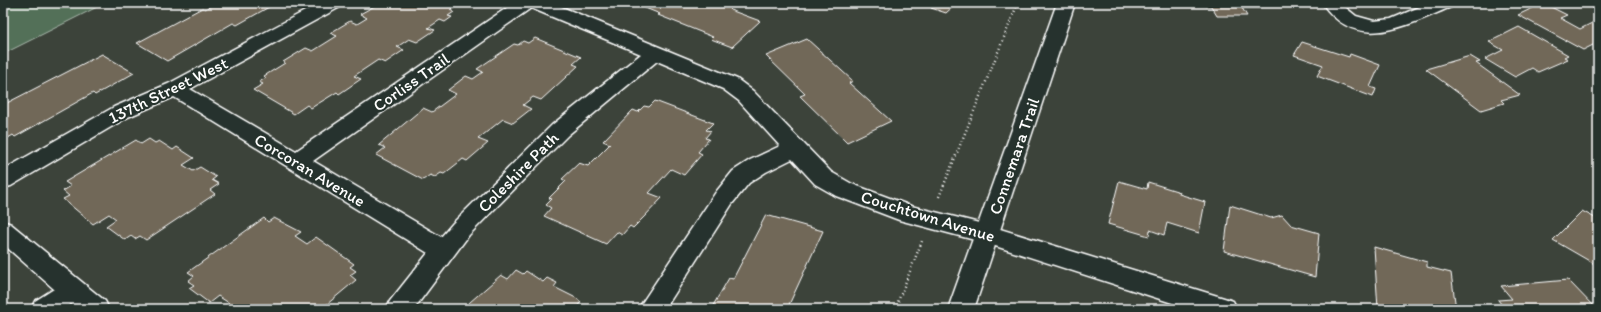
<svg xmlns="http://www.w3.org/2000/svg" width="1601" height="312" font-family="Itim,sans-serif">
<rect width="100%" height="100%" fill="#3c433a"/>
<filter id="ink" filterUnits="userSpaceOnUse"><feTurbulence type="fractalNoise" baseFrequency=".025" numOctaves="2"/><feDisplacementMap in="SourceGraphic" scale="8" xChannelSelector="R" yChannelSelector="G"/><feConvolveMatrix kernelMatrix="1 2 1 2 8 2 1 2 1" color-interpolation-filters="sRGB"/></filter>
<g filter="url(#ink)">
<polygon fill="#527058" stroke="#a8b8ac" points="3,3 105,3 3,54"/>
<g fill="#716859" stroke="#fff">
<polygon points="216,3 276,3 237,25 233,23 167,61 137,43 202,8 205,9"/>
<polygon points="380,3 450,3 457,6 450,10 454,12 448,16 452,17 445,22 440,20 428,28 435,30 417,42 409,39 397,47 404,50 385,63 378,60 354,76 361,79 339,94 337,92 311,108 307,105 294,114 253,90 263,84 259,82 266,78 264,76 285,63 283,62 306,48 313,51 337,36 330,33 350,21 357,24 367,18 360,14"/>
<polygon points="633,3 719,3 732,8 730,10 760,21 732,47 711,39 713,37 658,15 660,14"/>
<polygon points="923,3 957,3 946,13 931,8 932,6"/>
<polygon points="1204,3 1257,3 1260,8 1242,8 1247,16 1217,16 1211,6 1206,6"/>
<polygon points="1543,3 1567,15 1560,18 1580,29 1598,20 1598,45 1595,44 1583,50 1518,15"/>
<polygon points="1519,27 1568,55 1564,57 1568,59 1538,72 1532,68 1515,77 1485,59 1503,50 1489,42"/>
<polygon points="535,38 581,57 573,64 578,66 541,100 533,97 523,105 531,109 513,123 503,119 478,139 488,143 467,161 463,159 444,174 441,173 435,177 430,175 423,180 376,155 385,148 379,145 423,108 432,112 456,94 448,90 466,76 473,79 483,72 477,69 514,44 518,45 523,41 528,43"/>
<polygon points="807,39 853,81 849,83 891,121 847,142 800,96 805,94 766,56"/>
<polygon points="1302,42 1349,57 1350,54 1380,65 1370,87 1376,89 1373,97 1317,76 1323,65 1294,55"/>
<polygon points="102,54 134,73 95,95 93,93 15,137 13,135 3,141 3,105"/>
<polygon points="1470,56 1480,62 1476,63 1520,95 1501,100 1504,103 1481,110 1426,69"/>
<polygon points="655,101 713,123 706,130 711,131 705,138 709,139 698,152 702,154 684,175 671,169 649,193 662,198 644,217 633,228 630,226 622,235 617,232 606,244 544,216 551,208 546,205 552,199 549,198 566,181 562,179 579,163 588,166 610,144 603,141 633,110 638,112 644,106 649,107"/>
<polygon points="149,139 155,143 159,141 173,150 177,147 194,158 183,165 193,171 200,167 216,177 212,180 219,184 210,190 215,194 146,240 140,236 135,239 131,236 125,240 106,226 116,219 109,214 93,224 63,199 69,196 63,191 71,186 65,182 136,140 141,144"/>
<polygon points="1119,181 1147,189 1148,182 1180,192 1179,194 1205,202 1199,233 1167,223 1164,235 1150,230 1149,236 1108,224"/>
<polygon points="1230,205 1271,218 1282,215 1291,225 1319,233 1315,277 1224,251"/>
<polygon points="1582,211 1597,219 1598,218 1598,266 1553,240"/>
<polygon points="766,215 823,231 787,309 711,309 729,278 733,279"/>
<polygon points="264,218 268,222 274,218 301,232 295,236 307,244 316,237 354,264 350,267 356,271 350,275 356,280 326,305 331,308 330,309 221,309 229,303 218,296 209,303 189,288 194,285 188,281 194,276 188,272"/>
<polygon points="1374,247 1427,262 1427,267 1451,273 1456,309 1378,309"/>
<polygon points="516,270 523,274 526,271 543,282 547,278 557,283 554,287 576,298 581,302 575,309 462,309 501,275 508,279"/>
<polygon points="1568,280 1596,309 1505,309 1498,300 1512,299 1501,286"/>
</g>
<g fill="none" stroke-linecap="round" stroke-linejoin="round">
<defs>
<g id="minor">
<path d="M320 3H343L340 7 190 89 296 151 514 3H552L737 79 753 91 831 172 852 184 911 206 987 225 1224 298 1233 301 1237 309H1191L986 243 899 220 836 196 815 184 792 159 766 172 749 183 732 204 665 309H638L716 192 733 171 750 160 780 146 739 101 723 89 657 61 568 135 536 167 469 235 414 309H386L390 301 428 253 174 97 128 117 11 186 3 188V170L114 107 168 84ZM531 8 641 54 552 125 453 223 441 237 313 161Z"/>
<path d="M1322 3H1340L1356 16 1374 21 1391 19 1429 3H1454L1451 7C1407 25 1357 54 1322 3Z"/>
<polygon points="3,221 11,224 105,301 109,309 78,309 71,304 64,309 31,309 35,301 54,289 3,244"/>
</g>
<polygon id="tertiary" points="1057,3 1075,3 974,309 948,309"/>
</defs>
<use href="#minor" stroke="#fff" stroke-width="3"/>
<use href="#tertiary" stroke="#fff" stroke-width="3"/>
<g stroke="#fff" stroke-width="2.5" stroke-dasharray="1 3" stroke-linecap="butt">
<polyline points="3,9 13,3"/>
<polyline points="939,197 1018,3"/>
<polyline points="895,309 922,241"/>
</g>
<use href="#minor" fill="#26332d" fill-rule="evenodd"/>
<use href="#tertiary" fill="#26332d" fill-rule="evenodd"/>
</g>
</g>
<g text-anchor="middle" stroke-width="4" stroke-linejoin="round" paint-order="stroke">
<g font-size="17" fill="#fff" stroke="#26332d">
<text transform="translate(411 82) rotate(-35)" y="6">Corliss Trail</text>
<text transform="translate(168 90) rotate(-26)" y="6">137th Street West</text>
<text transform="translate(1014 156) rotate(-71)" y="6">Connemara Trail</text>
<text transform="translate(310 170) rotate(31)" y="6">Corcoran Avenue</text>
<text transform="translate(518 172) rotate(-45)" y="6">Coleshire Path</text>
<text transform="translate(928 216) rotate(17)" y="6">Couchtown Avenue</text>
</g>
</g>
<rect width="1601" height="312" fill="none" stroke="#26332d" stroke-width="16"/>
<rect x="8" y="8" width="1585" height="296" fill="none" stroke="#fff" stroke-width="1.5" filter="url(#ink)"/>
</svg>
